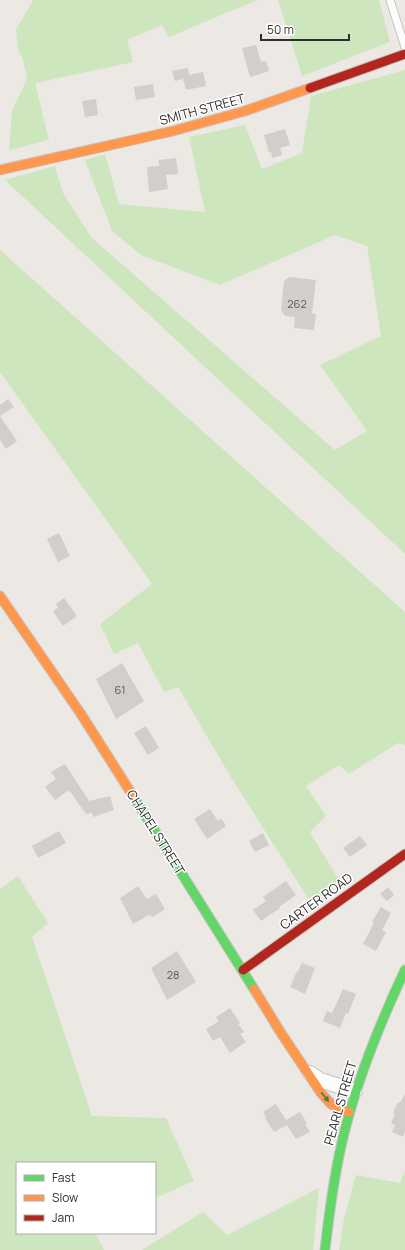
<svg xmlns="http://www.w3.org/2000/svg" width="405" height="1250" font-family="Manrope,sans-serif">
<rect width="100%" height="100%" fill="#ece8e4"/>
<g fill="#cee6be">
<polygon points="33,0 257,0 169,37 162,25 127,40 133,62 35,83 49,140 9,150 12,111 27,79 23,59 18,49 16,30"/>
<polygon points="278,0 379,0 390,42 302,76"/>
<polygon points="405,70 405,554 5,180 55,166 63,193 92,238 335,450 367,431 320,365 381,336 367,246 335,235 220,285 141,255 112,231 85,160 105,154 119,204 205,212 189,137 245,125 262,169 302,153 311,96"/>
<polygon points="0,250 405,612 405,745 398,743 349,774 339,765 306,786 326,816 310,832 340,882 311,903 232,779 178,687 164,692 138,643 114,654 100,624 152,584 0,372"/>
<polygon points="18,876 48,923 32,937 92,1116 166,1118 194,1181 155,1198 155,1163 17,1163 17,1233 95,1233 104,1250 0,1250 0,889"/>
<polygon points="405,1171 405,1250 339,1250 344,1218 356,1175 400,1183"/>
<polygon points="319,1188 313,1250 142,1250 203,1212 227,1235"/>
</g>
<g fill="#d1cecb">
<polygon points="256,45 261,62 266,61 269,71 250,77 242,48"/>
<polygon points="188,68 189,75 203,72 206,86 186,90 183,79 175,81 172,71"/>
<polygon points="153,84 155,97 136,100 134,87"/>
<polygon points="96,99 98,115 85,117 82,101"/>
<polygon points="285,129 290,145 280,148 282,155 272,158 271,152 269,153 264,135"/>
<polygon points="176,158 178,174 166,175 168,189 149,192 147,167 159,166 159,160"/>
<polygon points="289,277 316,280 312,313 316,314 314,330 294,328 295,317 285,316 281,310 284,281"/>
<polygon points="8,399 14,407 0,416 17,441 6,449 0,440 0,405"/>
<polygon points="59,533 70,556 58,562 47,539"/>
<polygon points="64,598 77,616 63,626 53,611 58,608 56,604"/>
<polygon points="122,663 144,701 116,719 96,679"/>
<polygon points="146,726 159,748 148,755 134,733"/>
<polygon points="65,764 89,801 110,796 114,810 93,817 92,813 86,814 69,790 55,800 45,787 56,779 51,772"/>
<polygon points="210,809 218,821 221,818 226,826 207,839 194,819"/>
<polygon points="59,831 66,843 38,858 32,846"/>
<polygon points="263,833 269,845 255,852 249,841"/>
<polygon points="360,836 367,845 350,857 343,848"/>
<polygon points="286,881 296,895 279,907 280,908 261,921 253,910 266,901 263,897"/>
<polygon points="138,886 147,899 156,894 165,909 153,917 149,915 133,924 120,898"/>
<polygon points="388,887 394,895 387,901 380,894"/>
<polygon points="381,907 391,913 382,930 386,932 376,951 363,944 374,923 372,922"/>
<polygon points="177,951 196,982 167,1000 151,968"/>
<polygon points="302,963 315,968 305,994 290,987 297,971 298,972"/>
<polygon points="343,989 356,994 348,1014 346,1013 340,1028 323,1021 327,1011 332,1013"/>
<polygon points="230,1008 240,1023 238,1024 244,1032 240,1034 246,1042 230,1053 220,1037 213,1041 206,1029 219,1021 216,1017"/>
<polygon points="405,1094 405,1131 403,1137 392,1132 395,1125 391,1123 395,1114 393,1113 398,1102 400,1103"/>
<polygon points="276,1104 286,1120 300,1112 307,1123 305,1124 310,1132 296,1139 287,1125 274,1132 265,1118 266,1117 263,1112"/>
</g>
<g fill="none" stroke-linecap="round" stroke-linejoin="round">
<defs>
<polyline id="lane" points="390,0 405,47"/>
<polyline id="street" points="310,1073 320,1080 355,1091"/>
<g id="fast">
<polyline points="133,796 254,989"/>
<path d="M325 1250C329 1214 334 1177 342 1142 356 1082 379 1025 405 970"/>
</g>
<g id="slow">
<polyline points="0,170 173,131 245,111 310,88"/>
<polyline points="0,596 81,714 133,796"/>
<polyline points="254,989 281,1033 321,1093 331,1104 340,1110 349,1112"/>
</g>
<g id="jam">
<polyline points="310,88 405,54"/>
<polyline points="243,970 405,854"/>
</g>
</defs>
<use href="#lane" stroke="#c5c4c5" stroke-width="9"/>
<use href="#street" stroke="#c5c4c5" stroke-width="16"/>
<use href="#fast" stroke="#c5c4c5" stroke-width="11"/>
<use href="#slow" stroke="#c5c4c5" stroke-width="11"/>
<use href="#jam" stroke="#c5c4c5" stroke-width="11"/>
<use href="#lane" stroke="#fcfcfb" stroke-width="7"/>
<use href="#street" stroke="#fcfcfb" stroke-width="14"/>
<use href="#fast" stroke="#63d668" stroke-width="9"/>
<use href="#slow" stroke="#ff974d" stroke-width="9"/>
<use href="#jam" stroke="#b3261e" stroke-width="9"/>
</g>
<defs><path id="oneway-solid" d="M-6-.8H1V-3.2L6.5 0L1 3.2V.8H-6Z"/></defs>
<use fill="#467a48" href="#oneway-solid" transform="translate(325 1097) rotate(51)"/>
<g text-anchor="middle" stroke-width="3" stroke-linejoin="round" paint-order="stroke">
<g font-size="11" fill="#585857">
<text x="297" y="308">262</text>
<text x="120" y="694">61</text>
<text x="173" y="979">28</text>
</g>
<g font-size="13" fill="#2e2e2e" stroke="#fff">
<text transform="translate(202 109) rotate(-15)" y="5">SMITH STREET</text>
<text transform="translate(156 832) rotate(58)" y="5">CHAPEL STREET</text>
<text transform="translate(316 901) rotate(-36)" y="5">CARTER ROAD</text>
<text transform="translate(340 1103) rotate(-74)" y="5">PEARL STREET</text>
</g>
</g>
<rect x="16" y="1162" width="140" height="72" fill="#ffffff" stroke="#ababab"/>
<rect x="24" y="1175" width="20" height="6" fill="#63d668" stroke="#ababab"/>
<text x="52" y="1182" font-size="12" fill="#2e2e2e">Fast</text>
<rect x="24" y="1195" width="20" height="6" fill="#ff974d" stroke="#ababab"/>
<text x="52" y="1202" font-size="12" fill="#2e2e2e">Slow</text>
<rect x="24" y="1215" width="20" height="6" fill="#b3261e" stroke="#ababab"/>
<text x="52" y="1222" font-size="12" fill="#2e2e2e">Jam</text>
<path d="M261 34v6h88v-6" fill="none" stroke="#2e2e2e" stroke-width="2"/>
<text x="267" y="34" font-size="12" fill="#2e2e2e" stroke="#ffffff" stroke-width="3" paint-order="stroke">50 m</text>
</svg>
